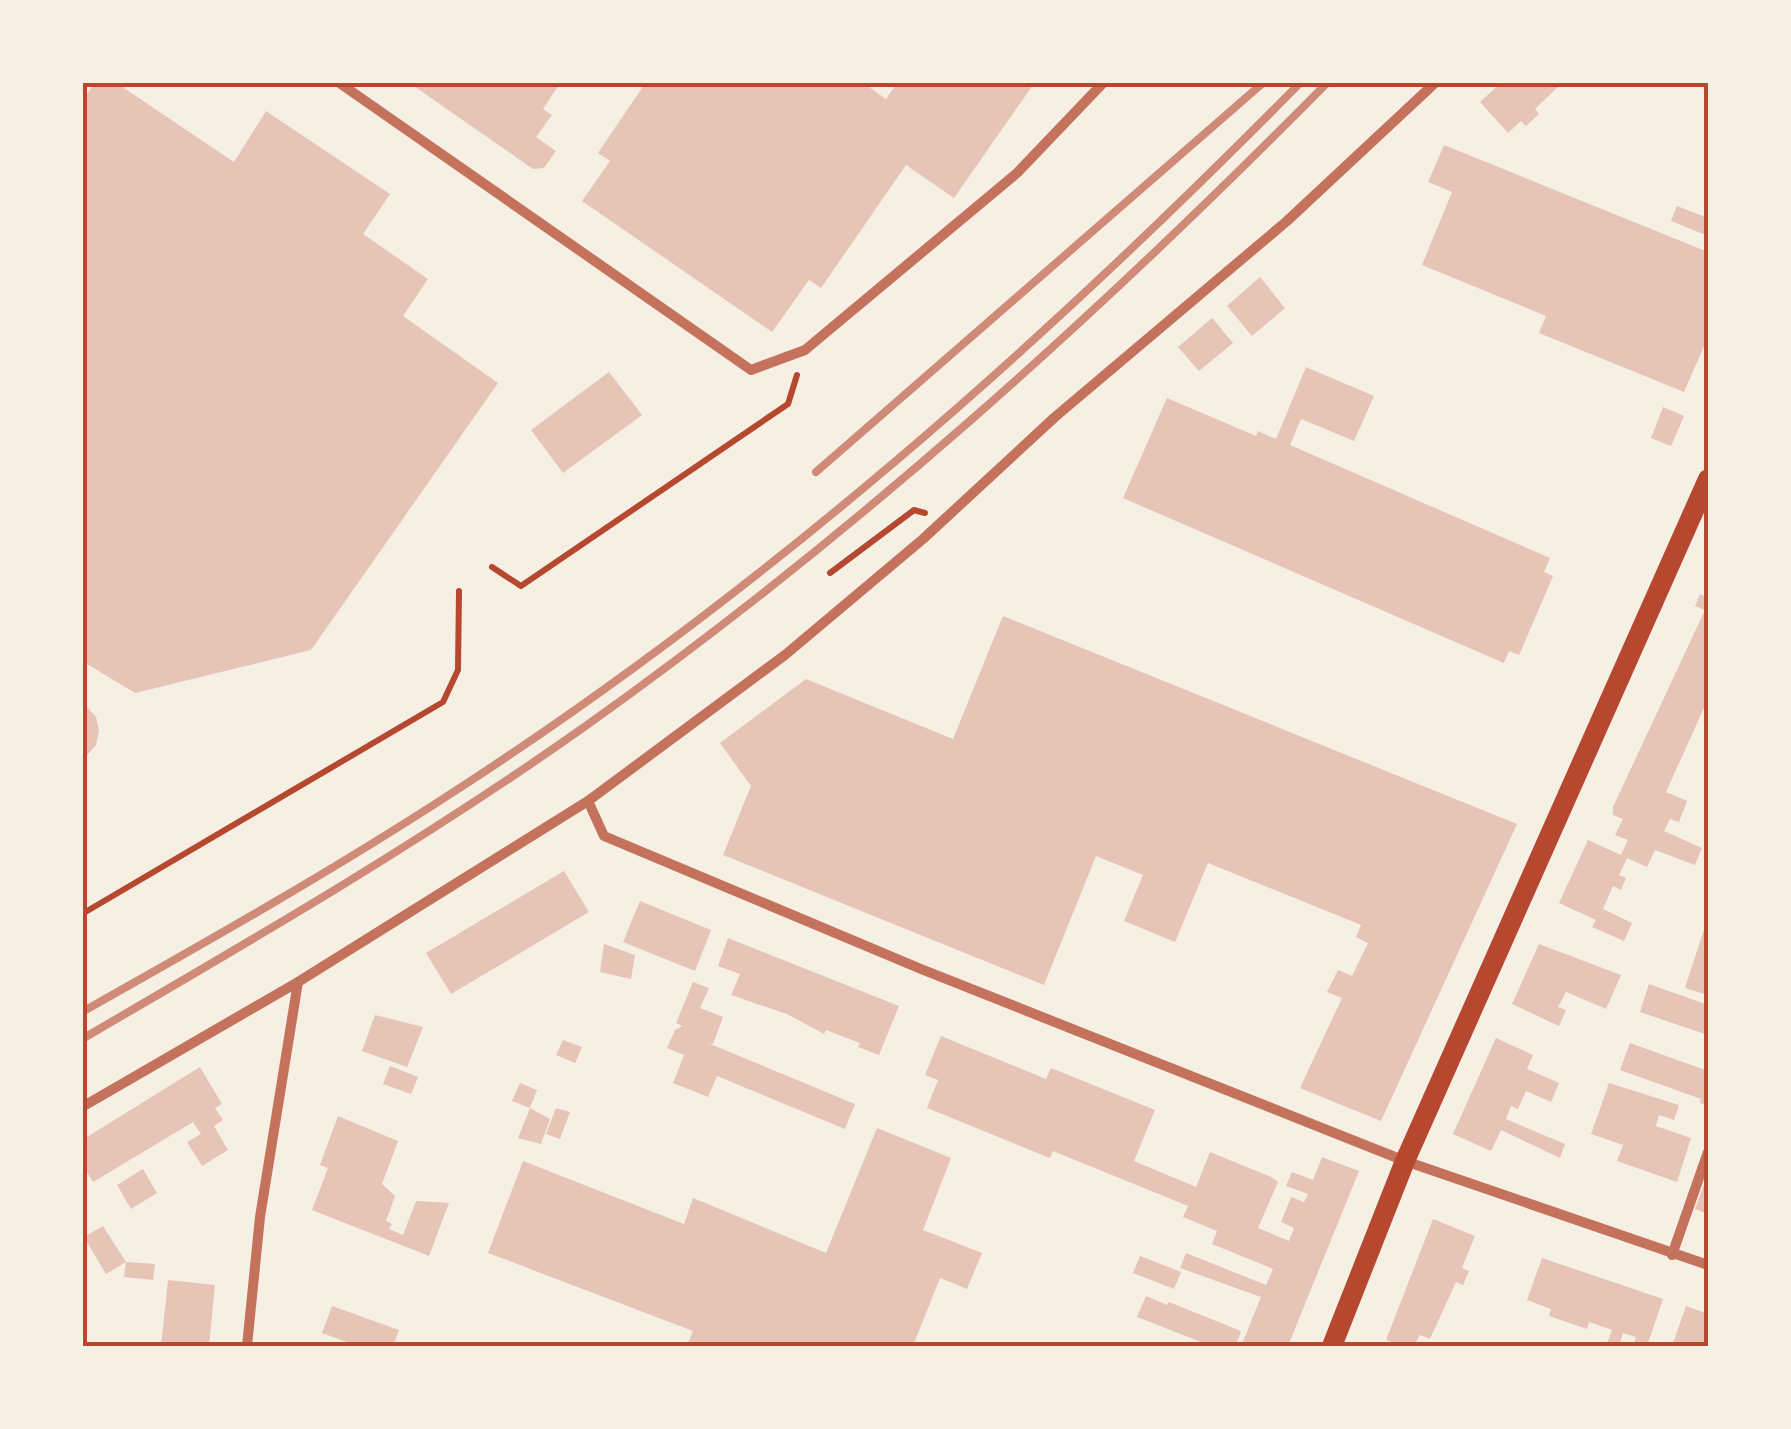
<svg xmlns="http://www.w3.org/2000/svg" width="1791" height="1429" font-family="'Source Sans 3',sans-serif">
<rect width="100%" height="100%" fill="#f6efe4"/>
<g fill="#e6c5b7">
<polygon points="95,82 115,82 234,162 266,111 390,194 363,234 428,279 403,316 498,383 311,650 135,693 82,661 82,102"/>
<polygon points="408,82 561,82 543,109 552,115 536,137 556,151 544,168 533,169"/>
<polygon points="646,82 862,82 886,99 898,82 1035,82 954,198 906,165 821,288 809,280 772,332 582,201 610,161 598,153"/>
<polygon points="1502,82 1563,82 1535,109 1539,114 1526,126 1521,121 1508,133 1480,102"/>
<polygon points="1444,145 1708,252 1708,337 1684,392 1539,333 1546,316 1422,265 1452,192 1428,182"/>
<polygon points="1677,206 1708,218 1708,236 1671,221"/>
<polygon points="1260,277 1285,308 1252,336 1227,306"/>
<polygon points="1212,318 1233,343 1199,371 1178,347"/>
<polygon points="1306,367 1374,396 1354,441 1301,419 1290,445 1550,558 1544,572 1553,576 1519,655 1509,651 1504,663 1123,498 1167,398 1256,436 1258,431 1276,439"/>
<polygon points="609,372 642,415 563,473 531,430"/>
<polygon points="1663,407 1684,416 1671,446 1651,438"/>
<polygon points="1700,594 1708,598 1708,699 1666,792 1687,801 1679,822 1670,819 1664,831 1702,848 1695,865 1655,850 1647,867 1627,858 1619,875 1626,878 1621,890 1613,886 1603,909 1632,923 1624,941 1592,927 1596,920 1559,903 1588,840 1621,855 1628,840 1615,835 1623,819 1613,815 1613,807 1705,610 1695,606"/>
<polygon points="1003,616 1517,824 1381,1121 1300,1088 1342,998 1327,992 1338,970 1352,976 1368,943 1356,937 1361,925 1208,863 1175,942 1124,921 1143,875 1096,856 1044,985 723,855 751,786 720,743 806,679 953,739"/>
<polygon points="82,701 96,717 99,731 96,745 82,761"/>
<polygon points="564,871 589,912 451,994 426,953"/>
<polygon points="640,901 711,930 695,971 623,942"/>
<polygon points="1708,917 1708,995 1685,988"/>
<polygon points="728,938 899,1006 879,1055 858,1047 860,1043 826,1030 824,1034 787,1014 731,995 740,974 718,966"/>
<polygon points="604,944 635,955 631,979 600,972"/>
<polygon points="1539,944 1621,975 1606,1009 1566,992 1558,1007 1566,1010 1559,1026 1512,1004"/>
<polygon points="693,982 709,988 700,1008 723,1017 713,1044 708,1043 855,1104 845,1129 717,1076 708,1097 673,1083 684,1055 667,1048 675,1030 682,1026 676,1023"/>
<polygon points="1649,984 1708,1005 1708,1035 1640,1012"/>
<polygon points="375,1015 423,1027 407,1067 362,1051"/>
<polygon points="941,1036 1046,1079 1051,1068 1155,1110 1134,1161 1196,1187 1210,1152 1271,1177 1278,1182 1258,1228 1289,1241 1294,1228 1281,1222 1291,1197 1304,1202 1308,1194 1286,1186 1292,1172 1313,1180 1322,1157 1359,1171 1288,1346 1211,1346 1137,1317 1146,1296 1167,1305 1169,1302 1241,1331 1237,1342 1242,1344 1261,1297 1180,1268 1186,1253 1266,1285 1273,1269 1212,1244 1217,1231 1183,1217 1188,1206 1053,1151 1050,1158 927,1108 938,1080 925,1075"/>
<polygon points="1496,1038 1533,1055 1527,1069 1559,1083 1551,1102 1526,1091 1518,1109 1511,1106 1506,1119 1565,1144 1560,1158 1501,1130 1491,1151 1453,1134"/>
<polygon points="563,1040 582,1047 575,1063 556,1055"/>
<polygon points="1630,1043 1708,1071 1708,1106 1700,1103 1701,1099 1620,1070"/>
<polygon points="390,1066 418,1077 411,1094 383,1084"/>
<polygon points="200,1067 222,1104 215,1108 223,1120 214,1126 228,1150 202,1166 187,1142 201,1134 193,1122 93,1182 82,1164 82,1140"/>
<polygon points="520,1083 537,1090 530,1108 512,1101"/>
<polygon points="1609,1083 1679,1105 1674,1120 1659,1115 1656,1126 1691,1138 1677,1182 1617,1161 1623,1145 1591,1134"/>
<polygon points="530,1108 550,1119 541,1144 518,1138"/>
<polygon points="556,1108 570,1112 560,1139 546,1134"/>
<polygon points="338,1116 398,1141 382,1184 395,1196 386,1221 392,1224 389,1229 403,1235 416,1201 449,1203 429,1256 312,1210 328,1168 320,1165"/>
<polygon points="877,1128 951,1158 923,1230 982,1253 967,1289 940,1278 913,1346 687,1346 693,1331 488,1253 523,1161 684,1224 693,1198 826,1253"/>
<polygon points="143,1169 157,1193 131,1209 117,1185"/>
<polygon points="1708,1173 1708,1214 1695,1209"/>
<polygon points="1433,1219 1475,1236 1462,1268 1469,1271 1463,1285 1456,1282 1430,1339 1420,1335 1414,1346 1404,1346 1386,1340"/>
<polygon points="103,1226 126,1262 155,1264 153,1280 124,1277 126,1262 106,1274 84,1237"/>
<polygon points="1140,1256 1181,1272 1174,1289 1133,1273"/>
<polygon points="1542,1258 1663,1299 1647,1346 1633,1346 1636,1337 1623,1333 1619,1346 1606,1346 1612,1330 1589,1322 1587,1329 1549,1316 1551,1309 1527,1300"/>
<polygon points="168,1280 215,1285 209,1346 161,1346"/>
<polygon points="332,1306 399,1330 393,1346 358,1346 322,1333"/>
<polygon points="1686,1306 1708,1314 1708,1346 1672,1346"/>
</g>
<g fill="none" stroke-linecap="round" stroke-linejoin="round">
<g stroke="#b5482f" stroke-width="6">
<polyline points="492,567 521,586 788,404 797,375"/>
<polyline points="830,573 914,510 925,513"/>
<polyline points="82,914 443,702 458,670 459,591"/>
</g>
<g stroke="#c5725c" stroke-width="10">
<polyline points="338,82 751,370 805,350 1017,173 1104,82"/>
<polyline points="588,801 604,836 921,969 1405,1161 1708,1265"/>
<polyline points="82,1107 298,982 588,801 785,655 923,539 1055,417 1287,221 1436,82"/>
<polyline points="1672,1255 1708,1152"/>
<polyline points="247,1346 260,1217 298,982"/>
</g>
<polyline stroke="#b5482f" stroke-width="20" points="1332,1346 1405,1161 1708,479"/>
<g stroke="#cf8b77" stroke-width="8">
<polyline points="816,472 1264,82"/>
<path d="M82 1012C208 941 334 870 455 791 764 591 1043 344 1301 82"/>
<path d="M82 1039C254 939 425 840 587 725 854 535 1098 315 1328 82"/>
</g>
</g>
<rect width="1791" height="1429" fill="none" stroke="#f6efe4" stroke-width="170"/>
<rect x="85" y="85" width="1621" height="1259" fill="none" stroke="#b5482f" stroke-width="4"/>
</svg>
